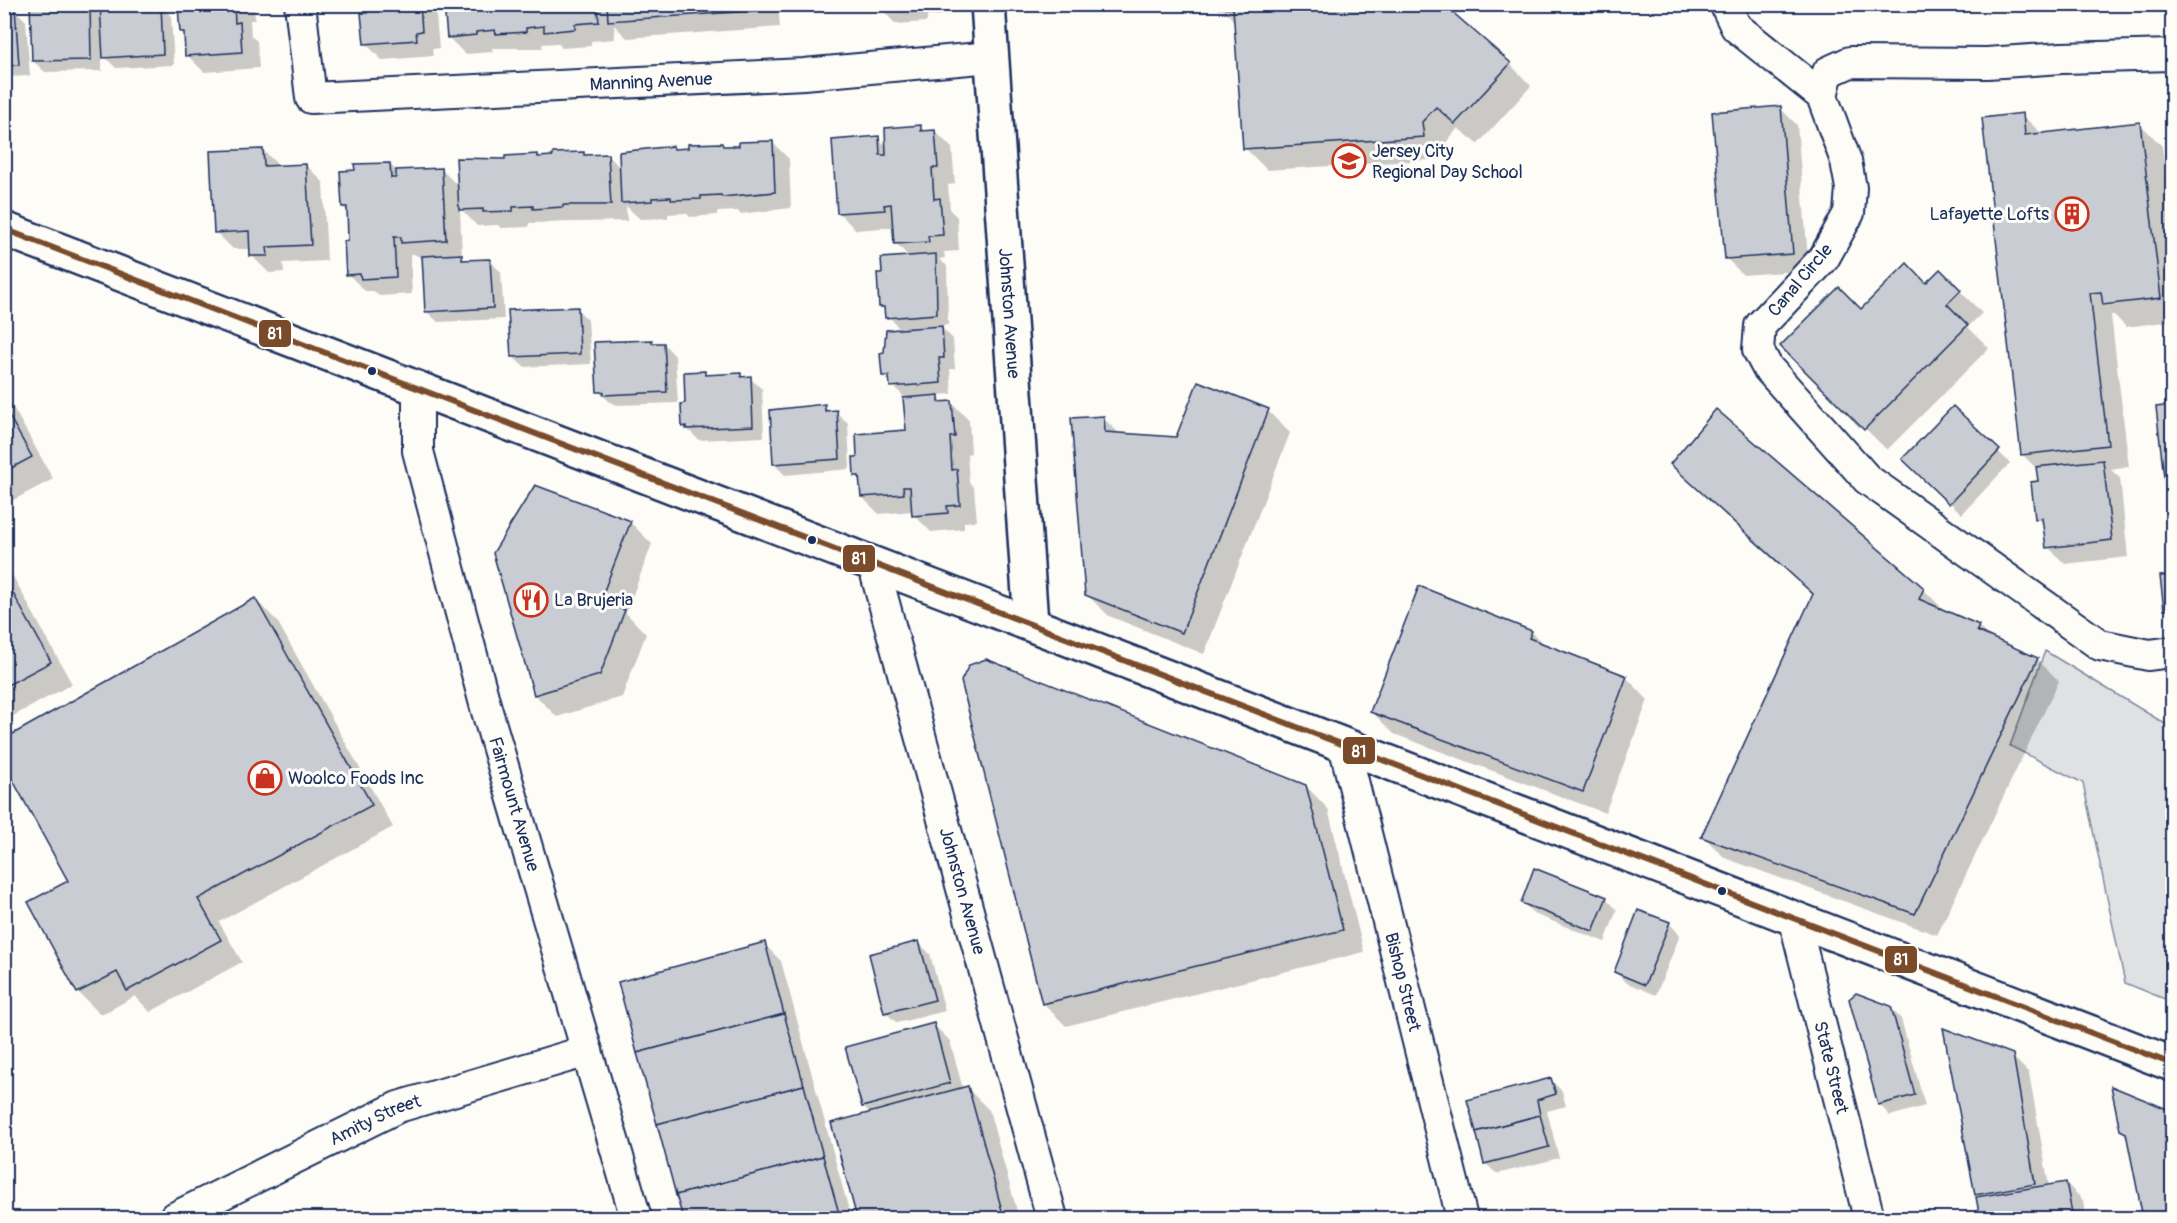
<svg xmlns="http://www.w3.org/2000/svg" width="2177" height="1223" font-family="Pangolin,sans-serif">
<rect width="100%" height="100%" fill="#fdfcf7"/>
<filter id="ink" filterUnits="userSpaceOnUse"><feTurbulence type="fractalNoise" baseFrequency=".0167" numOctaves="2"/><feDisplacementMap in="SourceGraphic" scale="12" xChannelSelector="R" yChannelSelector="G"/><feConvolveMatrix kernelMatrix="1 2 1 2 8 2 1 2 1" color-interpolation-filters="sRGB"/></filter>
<g filter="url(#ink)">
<polygon fill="#e0e1e3" stroke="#7e88a0" stroke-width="1.5" points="2045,651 2172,728 2172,1002 2125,983 2083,783 2010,746"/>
<g fill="#0003">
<polygon points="89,4 102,17 113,4 160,4 171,16 174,65 116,68 102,54 102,71 45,72 33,61"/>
<polygon points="183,4 254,4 255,20 250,20 251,36 257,41 259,68 204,72 187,55 186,36 181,31"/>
<polygon points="368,4 435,4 439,48 432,49 433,56 382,60 365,43"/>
<polygon points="446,4 778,4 780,27 627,38 614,25 615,39 591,41 591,46 562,48 558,43 542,44 543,48 492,48 493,52 465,54 448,37"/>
<polygon points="842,4 871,4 844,6"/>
<polygon points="878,4 942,4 943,15 927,16 927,22 895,24"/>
<polygon points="1220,4 1510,64 1531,86 1478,144 1458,128 1444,145 1445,159 1267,170 1245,148 1236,24"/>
<polygon points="4,10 15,10 26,21 30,76 4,77"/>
<polygon points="1780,108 1797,125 1809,270 1743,275 1726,258"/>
<polygon points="2022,115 2042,134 2140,124 2162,146 2172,236 2172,321 2126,327 2114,315 2111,315 2129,467 2110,469 2120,478 2128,557 2065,564 2048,547 2045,526 2037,518 2040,483 2038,470 2023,455"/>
<polygon points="920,127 926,132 935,131 952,148 955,184 948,185 950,210 957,217 959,251 944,252 945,258 939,259 947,266 948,325 939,325 953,339 955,369 950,369 952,394 936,395 945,403 952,403 969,420 971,453 967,454 969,482 974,488 977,521 964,522 964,529 931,532 914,515 913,511 879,514 862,497 861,481 856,476 907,431 905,398 883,375 886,354 901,331 881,306 884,274 909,257 896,243 894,227 856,230 839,213 878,138 887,147"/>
<polygon points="772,142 789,159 791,208 740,214 738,211 717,212 717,215 690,217 686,213 668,214 668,218 640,219 626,206 627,221 529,223 529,227 501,228 498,225 477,226 460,208 462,257 467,262 490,261 501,272 504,319 438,322 426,311 423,259 414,254 410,254 412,294 379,296 374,291 365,291 348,274 348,212 343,207 356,172 389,164 397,171 441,169 459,187 507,160 537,156 540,159 583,154 586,156 608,155 621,169 673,147 676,150 722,144 725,148"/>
<polygon points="263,150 279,166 306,165 323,182 327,261 283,263 284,272 269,273 252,256 251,249 233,249 216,232"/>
<polygon points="1940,271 1982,313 1968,327 1989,348 1887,450 1782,346 1926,285"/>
<polygon points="577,309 588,320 591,364 524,367 512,356"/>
<polygon points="651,341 655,345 664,344 675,356 678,403 617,405 610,402 598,391"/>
<polygon points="704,373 708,377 740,375 744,378 750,378 762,389 764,437 699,440 684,426"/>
<polygon points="4,391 53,479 4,505"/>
<polygon points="824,406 830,412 836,412 848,423 850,469 785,475 774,464"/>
<polygon points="2172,407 2172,535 2158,409"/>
<polygon points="1953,408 2010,463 1962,514 1916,471"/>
<polygon points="1268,411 1290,433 1204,654 1109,616 1086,594 1103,418 1120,434 1177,439"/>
<polygon points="1672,464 1923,589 1945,611 1978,626 1990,638 2037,659 2059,681 1937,935 1725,858 1703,836 1814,595"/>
<polygon points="630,522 652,544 626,613 646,634 622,697 557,717 535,695"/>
<polygon points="4,560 72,684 4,721"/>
<polygon points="2172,576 2172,616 2165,609 2162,577"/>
<polygon points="255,599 277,621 393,827 219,922 242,962 150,1012 135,996 101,1015 79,993 30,903 70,882"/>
<polygon points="1531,632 1545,645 1626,677 1648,700 1605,813 1394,734 1372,712"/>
<polygon points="1306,786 1328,809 1364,952 1066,1026 1044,1004"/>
<polygon points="1606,898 1617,910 1605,942 1534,914 1522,902"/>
<polygon points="1669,923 1680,935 1656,995 1627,983 1615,972"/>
<polygon points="919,943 930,954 945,1011 897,1023 885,1012"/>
<polygon points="764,944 781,961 851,1218 684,1218 620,983"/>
<polygon points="1890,1007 1901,1019 1925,1106 1890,1116 1879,1104"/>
<polygon points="933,1024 950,1041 963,1089 967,1088 989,1110 1019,1218 859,1218 833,1124 871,1114 863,1106"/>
<polygon points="2012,1056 2029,1073 2049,1186 2066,1183 2083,1200 2086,1218 1981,1218 1978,1198 1980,1198 1977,1194"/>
<polygon points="1551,1080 1562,1091 1566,1106 1547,1111 1559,1158 1497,1174 1485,1163"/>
<polygon points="2172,1112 2172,1218 2144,1218 2128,1136 2121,1129"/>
</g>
<g fill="#c9ccd3" stroke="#1b2f5e" stroke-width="1.5">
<polygon points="30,4 90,4 91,60 32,61"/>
<polygon points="161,4 163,54 103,58 100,6"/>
<polygon points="182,4 234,4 235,23 240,22 242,52 185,56 184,32 180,32 178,7 182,7"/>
<polygon points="366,4 420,4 422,31 416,32 417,40 364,44 361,13 367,13"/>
<polygon points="444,4 597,4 599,22 575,24 575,29 544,32 544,26 526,28 526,32 496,34 495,30 476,32 476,35 447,38"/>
<polygon points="607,4 763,4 764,10 608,21"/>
<polygon points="877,4 911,4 911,5 877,8"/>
<polygon points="1218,4 1443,4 1511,63 1455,124 1436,107 1422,122 1424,137 1243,149 1233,8 1218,8"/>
<polygon points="15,8 19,65 4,66 4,9"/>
<polygon points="1781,106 1793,254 1725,259 1712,112"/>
<polygon points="2023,113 2025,135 2140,122 2161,298 2103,305 2101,292 2090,293 2108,445 2021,455 1982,118"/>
<polygon points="921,125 921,131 935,130 938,168 932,168 934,199 940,198 943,235 928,236 929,242 894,244 891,204 884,205 885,210 837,213 832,140 879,136 880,155 886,155 885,128"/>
<polygon points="773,141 775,192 722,197 721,195 701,196 701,199 671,200 671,197 652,198 652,201 621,203 619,152 673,146 674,149 688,148 688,144 722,143 723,146 739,146 739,142"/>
<polygon points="263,149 264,166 306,164 311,245 267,247 268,256 250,256 249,231 214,233 210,151"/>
<polygon points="584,152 584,155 608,154 611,205 563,205 563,207 533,209 533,206 513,207 513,211 483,212 483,209 459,210 456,158 505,159 505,156 538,154 538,157 553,156 553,153"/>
<polygon points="390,163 391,178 396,178 396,170 442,168 446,240 401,243 401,237 394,237 396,277 361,279 360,274 346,275 344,241 348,240 347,207 342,207 340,171 355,170 354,164"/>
<polygon points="462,254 462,260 490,259 493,308 425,312 422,256"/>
<polygon points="936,254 937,314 885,318 884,307 879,307 877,273 882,273 881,258"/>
<polygon points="1907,263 1926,283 1940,269 1961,290 1947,304 1968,325 1864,430 1780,346 1839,287 1861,309"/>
<polygon points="578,307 580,354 511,357 508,310"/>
<polygon points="942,326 944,358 939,358 941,383 890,387 889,376 882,376 880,353 884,352 886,330"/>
<polygon points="652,340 652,343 664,343 667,392 604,395 604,392 597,392 594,342"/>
<polygon points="705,371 705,375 741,373 741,377 751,376 753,426 686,429 686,426 682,427 681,404 685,403 684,372"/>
<polygon points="1198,381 1269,409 1182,633 1085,595 1071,418 1104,416 1105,432 1176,437"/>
<polygon points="939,395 939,402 952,401 955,437 950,437 952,470 957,469 960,505 947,506 948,513 912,516 910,487 903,487 904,494 861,497 859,476 854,476 853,457 857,457 856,434 906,430 903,398"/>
<polygon points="825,404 825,411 837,410 840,459 773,464 770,410"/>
<polygon points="2172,405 2172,548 2156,407"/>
<polygon points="1953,406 2000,450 1949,504 1902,459"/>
<polygon points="4,407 32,457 4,472"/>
<polygon points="1716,409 1924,588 1919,599 1979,625 1977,631 2038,658 1915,914 1701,837 1813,594 1670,464"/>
<polygon points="2103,460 2112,540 2046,548 2042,518 2035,519 2031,482 2038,481 2036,467"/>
<polygon points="535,485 631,521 600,601 625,610 600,675 534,695 493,553"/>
<polygon points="2172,575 2172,609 2164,610 2160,576"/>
<polygon points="4,577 51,662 4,687"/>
<polygon points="1419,586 1532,631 1529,638 1627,676 1583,792 1370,712"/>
<polygon points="255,598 372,805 198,899 221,940 127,991 117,972 77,993 28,902 68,881 4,764 4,739"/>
<polygon points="986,659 1306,785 1343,930 1042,1004 961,681 969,665"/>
<polygon points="1534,868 1607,897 1593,931 1521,903"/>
<polygon points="1638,910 1670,922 1645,985 1614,972"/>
<polygon points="919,941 935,1000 884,1013 869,954"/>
<polygon points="765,942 784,1014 637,1053 618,982"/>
<polygon points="1856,993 1891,1006 1915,1095 1878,1105 1849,999"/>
<polygon points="784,1014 804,1085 657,1124 637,1053"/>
<polygon points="934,1023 950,1083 862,1107 845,1047"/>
<polygon points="1943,1028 2013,1054 2035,1184 1975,1195"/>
<polygon points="1551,1078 1556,1094 1537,1100 1540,1115 1476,1132 1467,1100"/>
<polygon points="804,1085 823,1156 676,1195 657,1124"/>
<polygon points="968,1086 1004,1218 857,1218 831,1123"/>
<polygon points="2111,1086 2172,1111 2172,1218 2143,1218 2126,1133 2120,1130"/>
<polygon points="1540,1115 1549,1147 1484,1164 1476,1132"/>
<polygon points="823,1156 840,1217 683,1218 676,1195"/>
<polygon points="2066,1182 2073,1218 1980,1218 1976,1197"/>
</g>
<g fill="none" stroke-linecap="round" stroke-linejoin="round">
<defs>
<g id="street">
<path id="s1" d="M300 4 311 98 804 74 991 57"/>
<polyline points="1725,4 1736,27 1822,96"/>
<polyline points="2172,55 2062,58 1987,63 1850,62 1828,72 1822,96 1846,161 1851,188 1849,213 1824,258 1760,326 1758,350 1767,367 1867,479 2100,645 2149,655 2172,652"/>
<path id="s2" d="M418 387V451L486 708 636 1218"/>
<path id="s3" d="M873 563 1052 1218"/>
<path id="s4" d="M1344 745 1462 1218"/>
<path id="s5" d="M1794 918 1869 1218"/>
<path id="s6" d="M174 1218 398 1107 587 1051"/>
</g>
<g id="secondary">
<path id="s7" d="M988 4 1031 623"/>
<polyline points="4,229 2172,1064"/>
</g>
</defs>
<use href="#street" stroke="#1b2f5e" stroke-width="34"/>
<use href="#secondary" stroke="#1b2f5e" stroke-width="38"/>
<use href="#street" stroke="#fdfcf7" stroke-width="30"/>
<use href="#secondary" stroke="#fdfcf7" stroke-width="33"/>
<defs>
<polyline id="bus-1" points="4,229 2172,1064"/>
</defs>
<use href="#bus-1" stroke="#fdfcf7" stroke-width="10"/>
<use href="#bus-1" stroke="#7a4b2a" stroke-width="6"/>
</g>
</g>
<defs>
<symbol id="school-ring" viewBox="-11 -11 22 22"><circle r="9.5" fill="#fdfcf7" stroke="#c8321e" stroke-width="1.5"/><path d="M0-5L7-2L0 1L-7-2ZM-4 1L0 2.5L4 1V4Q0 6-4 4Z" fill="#c8321e"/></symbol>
<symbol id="building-ring" viewBox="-11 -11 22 22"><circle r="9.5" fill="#fdfcf7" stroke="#c8321e" stroke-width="1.5"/><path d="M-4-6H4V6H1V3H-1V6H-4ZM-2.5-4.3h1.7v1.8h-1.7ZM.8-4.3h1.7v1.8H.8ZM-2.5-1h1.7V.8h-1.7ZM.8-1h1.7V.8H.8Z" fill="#c8321e"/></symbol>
<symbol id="restaurant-ring" viewBox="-11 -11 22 22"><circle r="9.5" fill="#fdfcf7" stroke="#c8321e" stroke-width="1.5"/><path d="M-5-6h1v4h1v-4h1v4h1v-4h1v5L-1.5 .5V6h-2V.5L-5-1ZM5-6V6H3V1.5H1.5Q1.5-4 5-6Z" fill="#c8321e"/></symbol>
<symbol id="shop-ring" viewBox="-11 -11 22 22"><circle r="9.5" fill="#fdfcf7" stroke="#c8321e" stroke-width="1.5"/><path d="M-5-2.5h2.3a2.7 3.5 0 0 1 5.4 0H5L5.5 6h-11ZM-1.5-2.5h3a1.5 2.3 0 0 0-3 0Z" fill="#c8321e"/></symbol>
</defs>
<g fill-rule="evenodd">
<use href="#school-ring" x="1330" y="142" width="38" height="38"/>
<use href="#building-ring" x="2053" y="195" width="38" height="38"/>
<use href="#restaurant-ring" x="512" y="581" width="38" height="38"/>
<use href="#shop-ring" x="246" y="759" width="38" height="38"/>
</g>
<g fill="#1b2f5e" stroke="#fdfcf7" stroke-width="2">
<circle cx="372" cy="371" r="5"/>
<circle cx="812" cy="540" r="5"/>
<circle cx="1722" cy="891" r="5"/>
</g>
<g text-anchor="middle" stroke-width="6" stroke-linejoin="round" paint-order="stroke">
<g font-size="18" fill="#1b2f5e" stroke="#fdfcf7">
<text dy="6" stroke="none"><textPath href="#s1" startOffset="435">Manning Avenue</textPath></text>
<text transform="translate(1800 280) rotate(-50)" y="6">Canal Circle</text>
<text dy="6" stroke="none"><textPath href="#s7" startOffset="310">Johnston Avenue</textPath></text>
<text dy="6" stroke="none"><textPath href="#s2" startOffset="430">Fairmount Avenue</textPath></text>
<text dy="6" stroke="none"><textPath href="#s3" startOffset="340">Johnston Avenue</textPath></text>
<text dy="6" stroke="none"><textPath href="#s4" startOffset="244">Bishop Street</textPath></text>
<text dy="6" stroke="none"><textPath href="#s5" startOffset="154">State Street</textPath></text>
<text dy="6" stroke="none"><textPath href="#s6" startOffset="224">Amity Street</textPath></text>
</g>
<g font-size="18" fill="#1b2f5e" stroke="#fdfcf7" text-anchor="start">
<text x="1372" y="157">Jersey City<tspan x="1372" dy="21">Regional Day School</tspan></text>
<text x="2049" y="220" text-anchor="end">Lafayette Lofts</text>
<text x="554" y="606">La Brujeria</text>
<text x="288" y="784">Woolco Foods Inc</text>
</g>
</g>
<g stroke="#fdfcf7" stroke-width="2">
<rect x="258" y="319" width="34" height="29" rx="6" fill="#7a4b2a"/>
<rect x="842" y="544" width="34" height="29" rx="6" fill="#7a4b2a"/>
<rect x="1342" y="736" width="34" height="29" rx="6" fill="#7a4b2a"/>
<rect x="1884" y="945" width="34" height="29" rx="6" fill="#7a4b2a"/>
</g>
<g font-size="16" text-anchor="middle" font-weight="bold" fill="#fff">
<text x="275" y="339">81</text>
<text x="859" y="564">81</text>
<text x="1359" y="757">81</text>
<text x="1901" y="965">81</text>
</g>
<rect width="2177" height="1223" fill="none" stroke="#fdfcf7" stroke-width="24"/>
<rect x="12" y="12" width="2153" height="1199" fill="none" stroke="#1b2f5e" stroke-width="2" filter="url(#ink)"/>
</svg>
